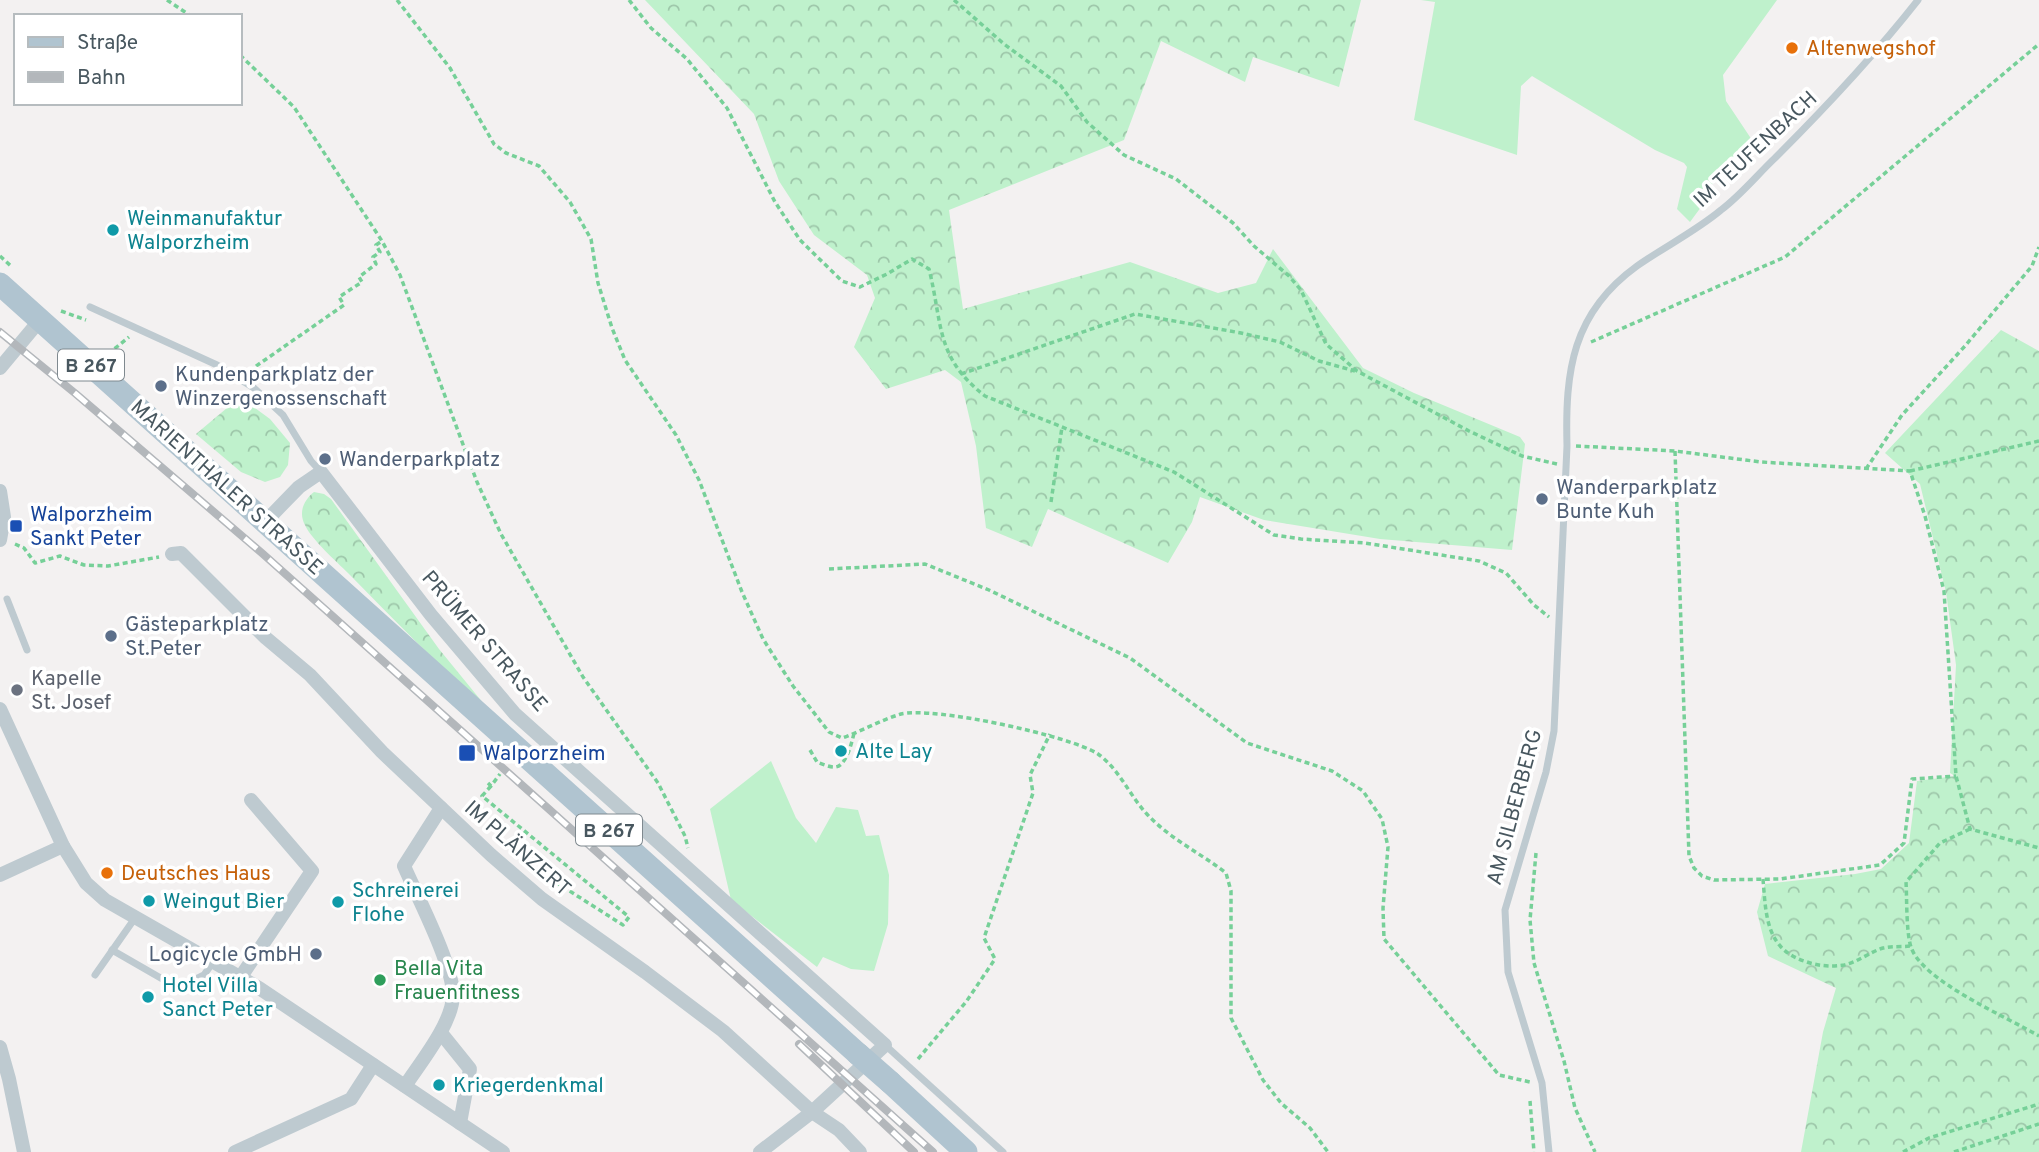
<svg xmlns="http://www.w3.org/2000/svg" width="2039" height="1152" font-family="Overpass,sans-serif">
<defs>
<pattern id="forest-crowns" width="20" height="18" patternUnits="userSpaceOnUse" patternTransform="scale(1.75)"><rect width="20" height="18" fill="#bff1cc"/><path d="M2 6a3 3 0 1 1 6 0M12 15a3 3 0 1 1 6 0" fill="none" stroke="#9dc6a9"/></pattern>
</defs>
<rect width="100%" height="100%" fill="#f3f1f1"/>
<g fill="#bff1cc">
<polygon points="1421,0 1777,0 1723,75 1726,101 1754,143 1702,194 1707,199 1690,222 1677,209 1687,167 1684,163 1655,150 1532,76 1521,86 1517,155 1414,120 1435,2"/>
<polygon points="771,761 796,818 816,843 836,807 858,810 866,836 879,835 889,875 888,924 874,971 851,969 823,957 817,967 731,900 710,809"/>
</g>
<g fill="url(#forest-crowns)">
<polygon points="645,0 1361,0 1339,87 1253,57 1245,82 1161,41 1124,140 949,210 963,309 1130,262 1218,293 1256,283 1273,249 1363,368 1414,393 1520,437 1525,444 1512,550 1380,539 1264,520 1200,497 1192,522 1168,563 1048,509 1032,547 986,528 976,446 961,382 945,370 886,389 854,347 875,298 867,275 814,235 779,181 754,114"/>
<polygon points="2001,330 2039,351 2039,1152 1801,1152 1823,1032 1836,988 1768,956 1757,912 1765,884 1855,874 1881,869 1909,843 1917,781 1955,776 1950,773 1956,665 1946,592 1920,484 1885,453"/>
<polygon points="240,397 270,419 290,443 288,465 280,477 265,482 241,472 196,434"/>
<path d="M314 492 324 494 331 499 439 649 488 709C439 666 394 620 348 573 337 562 311 539 305 525 298 512 304 500 314 492Z"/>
</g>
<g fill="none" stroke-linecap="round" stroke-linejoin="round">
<g stroke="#76d098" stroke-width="3.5" stroke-dasharray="5 3.5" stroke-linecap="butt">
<polyline points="167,0 191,16"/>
<path d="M397 0 450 68 494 144 506 153 539 166 570 202 591 239 598 283 612 328 625 360 676 435 699 480 742 592 763 639 793 686 829 732 842 738C862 731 881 720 901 714 933 706 1071 736 1098 754 1119 769 1129 794 1145 812 1168 838 1199 852 1226 873L1231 891V1018L1263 1080 1281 1103 1310 1128 1328 1152"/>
<path d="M629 0 651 28 687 59 727 108 775 202 800 240 842 281 860 287 887 274 912 259 929 269C943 325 935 357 985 396L1174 472 1274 535 1301 539 1365 543 1479 561 1506 573 1534 605 1549 617"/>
<polyline points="954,0 1004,44 1061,86 1087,122 1124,155 1176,179 1233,223 1254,246 1289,276 1301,290 1326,344 1357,371 1469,431 1522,456 1557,464"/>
<polyline points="240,55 294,107 382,241 400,275 477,482 501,534 583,677 658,783 685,836 688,848"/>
<polyline points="0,256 12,267"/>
<polyline points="61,311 86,320"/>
<polyline points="1591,342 1785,257 2039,44"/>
<polyline points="108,354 129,337"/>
<polyline points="249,371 344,305 339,297 362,282 359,277 376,264 373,257 380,252 376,245 382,241"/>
<polyline points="961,374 1135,314 1241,333 1280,342 1319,361 1355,371"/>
<polyline points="1576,446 1675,451 1761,462 1910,471 1925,516 1944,591 1956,776 1970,829 2039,848"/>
<polyline points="1675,451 1689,856 1694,868 1702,876 1714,880 1780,879 1880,865 1904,843 1912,779 1956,776"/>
<polyline points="1866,469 1902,415 1965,346 2032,266 2039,247"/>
<polyline points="1910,471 2039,441"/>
<polyline points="1051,502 1062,427"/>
<polyline points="15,544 24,548 35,563 60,556 84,565 108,566 159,557"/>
<polyline points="829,569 925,564 989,590 1130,658 1247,743 1332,771 1363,791 1382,819 1388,847 1383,908 1384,939 1499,1075 1530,1082"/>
<path d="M810 750 817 762C822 764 829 767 834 767 846 768 852 742 854 733"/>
<polyline points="488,783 491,786 500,774"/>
<polyline points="491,786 482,796 629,917 623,925 524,862"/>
<path d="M1970 829 1940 843 1906 882C1907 898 1906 932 1911 947 1922 981 2007 1017 2039 1036"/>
<polyline points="1536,853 1530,920 1534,963 1564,1061 1575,1108 1595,1152"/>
<path d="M1763 879C1766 916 1766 950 1807 962 1818 966 1832 967 1844 965 1858 962 1870 952 1883 948 1892 946 1902 947 1910 946"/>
<polyline points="918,1059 966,1002 995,959 984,938 1033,793 1030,775 1050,734"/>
<polyline points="1530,1101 1534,1152"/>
<polyline points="1903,1152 1929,1138 2039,1104"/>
<polyline points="1954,1152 2039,1124"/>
</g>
<g stroke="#becad0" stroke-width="7">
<polyline points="90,307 217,365 254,388 283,415 311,461 321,472"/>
<polyline points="7,599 27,650"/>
<polyline points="112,950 178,988 204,975 213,962"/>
<polyline points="95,975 135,918"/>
<polyline points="885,1045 1003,1152"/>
<path d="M1549 1152 1542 1083 1508 972 1505 910 1546 772 1554 731 1567 446C1565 371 1572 313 1637 266 1664 247 1696 231 1721 210 1741 195 1757 175 1775 158 1826 107 1874 56 1918 0"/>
</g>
<g stroke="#becad0" stroke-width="14">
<polyline points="0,368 40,320"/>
<polyline points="0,491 4,517 0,540"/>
<polyline points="265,522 299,487 321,472 431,615 515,714 885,1045 812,1112 760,1152"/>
<polyline points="172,554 181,553 266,638 310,675 382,752 491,855 542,899 645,972 723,1031 812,1112 839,1130 860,1152"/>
<polyline points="0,709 63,846 86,883 105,900 259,988 503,1152"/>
<polyline points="0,875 63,846"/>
<polyline points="240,978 312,871 251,800"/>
<polyline points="441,1033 470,1069 460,1123"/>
<polyline points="0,1047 9,1079 24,1152"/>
<path d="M405 1086C420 1063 452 1024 453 996 454 967 417 896 404 866L441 808"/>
<polyline points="235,1152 351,1099 373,1065"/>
</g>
<g stroke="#b0c4d0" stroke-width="23">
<polyline points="0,284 858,1054"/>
<polyline points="890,1082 966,1152"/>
</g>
<defs>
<g id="rail">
<polyline points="0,332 76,394 263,554 933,1152"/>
<polyline points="799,1044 914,1152"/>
</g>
</defs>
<use href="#rail" stroke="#b3b7bb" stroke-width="8"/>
<use href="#rail" stroke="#fff" stroke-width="5" stroke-dasharray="16" stroke-linecap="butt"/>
<polyline stroke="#b0c4d0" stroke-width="23" points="858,1054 890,1082"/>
</g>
<g fill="#e8710a" stroke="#fff" stroke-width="2.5">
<circle cx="1792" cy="48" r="7"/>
<circle cx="107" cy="873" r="7"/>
</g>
<g fill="#0f9aa8" stroke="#fff" stroke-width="2.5">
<circle cx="113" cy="230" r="7"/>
<circle cx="841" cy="751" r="7"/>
<circle cx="149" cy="901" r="7"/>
<circle cx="338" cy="902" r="7"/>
<circle cx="148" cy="997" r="7"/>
<circle cx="439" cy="1085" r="7"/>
</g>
<g fill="#5c6f8a" stroke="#fff" stroke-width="2.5">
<circle cx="161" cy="386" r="7"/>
<circle cx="325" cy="459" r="7"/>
<circle cx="1542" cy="499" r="7"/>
<circle cx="111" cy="636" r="7"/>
<circle cx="316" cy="954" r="7"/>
</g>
<g fill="#1a4fb4" stroke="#fff" stroke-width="2.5">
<rect x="9" y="519" width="14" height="14" rx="3.5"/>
<rect x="458" y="744" width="18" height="18" rx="3.5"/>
</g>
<circle fill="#6b7280" stroke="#fff" stroke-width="2.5" cx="17" cy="690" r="7"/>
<circle fill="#2e9e5b" stroke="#fff" stroke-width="2.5" cx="380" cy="980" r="7"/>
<g text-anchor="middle" stroke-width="7" stroke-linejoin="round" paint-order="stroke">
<g fill="#fff" stroke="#7f898f" stroke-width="2">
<rect x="58" y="349.5" width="66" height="31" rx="5"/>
<rect x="576" y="814.5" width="66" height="31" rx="5"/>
</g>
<g font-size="19" font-weight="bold" fill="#48575f">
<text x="91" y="372">B 267</text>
<text x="609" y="837">B 267</text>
</g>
<g font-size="21" fill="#c56008" stroke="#fff" text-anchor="start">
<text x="1806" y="55">Altenwegshof</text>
<text x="121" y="880">Deutsches Haus</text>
</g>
<g font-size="21" fill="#48575f" stroke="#fff">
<text transform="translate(1755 149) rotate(-43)" y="7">IM TEUFENBACH</text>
<text transform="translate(227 487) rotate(42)" y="7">MARIENTHALER STRASSE</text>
<text transform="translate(485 641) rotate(49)" y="7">PRÜMER STRASSE</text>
<text transform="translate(1514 807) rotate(-75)" y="7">AM SILBERBERG</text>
<text transform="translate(518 848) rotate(41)" y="7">IM PLÄNZERT</text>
</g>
<g font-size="21" fill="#0d838f" stroke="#fff" text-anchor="start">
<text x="127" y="225">Weinmanufaktur<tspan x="127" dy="24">Walporzheim</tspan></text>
<text x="855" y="758">Alte Lay</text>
<text x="352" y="897">Schreinerei<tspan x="352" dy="24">Flohe</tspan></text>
<text x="163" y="908">Weingut Bier</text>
<text x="162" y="992">Hotel Villa<tspan x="162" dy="24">Sanct Peter</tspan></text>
<text x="453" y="1092">Kriegerdenkmal</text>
</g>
<g font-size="21" fill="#4e5e75" stroke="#fff" text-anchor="start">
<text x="175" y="381">Kundenparkplatz der<tspan x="175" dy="24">Winzergenossenschaft</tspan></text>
<text x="339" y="466">Wanderparkplatz</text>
<text x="1556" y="494">Wanderparkplatz<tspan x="1556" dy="24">Bunte Kuh</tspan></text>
<text x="125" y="631">Gästeparkplatz<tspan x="125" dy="24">St.Peter</tspan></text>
<text x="302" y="961" text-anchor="end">Logicycle GmbH</text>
</g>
<g font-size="21" fill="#164399" stroke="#fff" text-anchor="start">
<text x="30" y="521">Walporzheim<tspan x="30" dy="24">Sankt Peter</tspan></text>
<text x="483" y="760">Walporzheim</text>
</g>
<g font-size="21" fill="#5b616d" stroke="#fff" text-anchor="start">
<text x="31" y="685">Kapelle<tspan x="31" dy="24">St. Josef</tspan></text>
</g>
<g font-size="21" fill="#27864d" stroke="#fff" text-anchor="start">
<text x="394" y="975">Bella Vita<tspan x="394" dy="24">Frauenfitness</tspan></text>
</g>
</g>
<rect x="14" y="14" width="228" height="91" fill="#ffffff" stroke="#b6bcbf" stroke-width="2"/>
<rect x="28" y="37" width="35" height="10" fill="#b0c4d0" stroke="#b6bcbf" stroke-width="2"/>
<text x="77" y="49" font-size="21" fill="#48575f">Straße</text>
<rect x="28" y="72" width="35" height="10" fill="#b3b7bb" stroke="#b6bcbf" stroke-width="2"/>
<text x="77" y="84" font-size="21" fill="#48575f">Bahn</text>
</svg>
